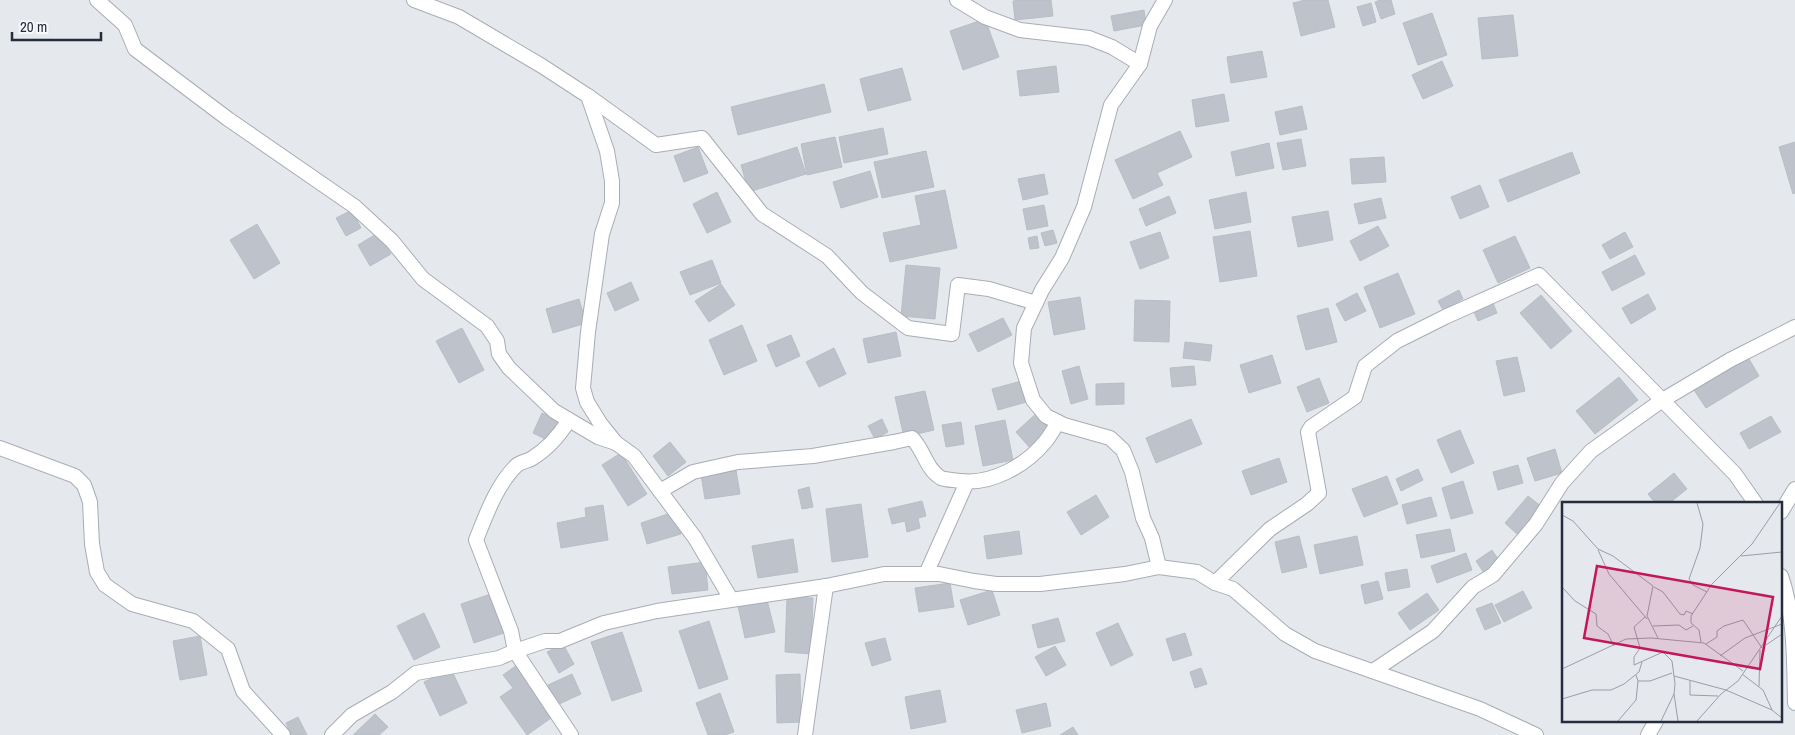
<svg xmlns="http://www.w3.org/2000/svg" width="1795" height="735" font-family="'Archivo Narrow',sans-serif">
<rect width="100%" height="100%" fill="#e5e9ed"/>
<g fill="#bec3cb" stroke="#b8bec6">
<polygon points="1020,0 1051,0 1053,16 1015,20 1013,1"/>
<polygon points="1305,0 1328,0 1335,27 1301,36 1293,3"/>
<polygon points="1380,0 1391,0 1395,14 1381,19 1375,2"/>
<polygon points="1371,3 1376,22 1363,26 1357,7"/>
<polygon points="1144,10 1146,25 1114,31 1111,16"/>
<polygon points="1432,13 1447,55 1418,65 1403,23"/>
<polygon points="1513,15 1518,56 1482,59 1478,18"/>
<polygon points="985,19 999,57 963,70 950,31"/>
<polygon points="1262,51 1267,77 1231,83 1227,57"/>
<polygon points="1442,61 1453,86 1423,99 1412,75"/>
<polygon points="1056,66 1059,92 1020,96 1017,71"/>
<polygon points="902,68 911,100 868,111 860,79"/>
<polygon points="824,84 831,112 738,135 731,107"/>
<polygon points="1224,94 1229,121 1196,127 1192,100"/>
<polygon points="1302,106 1307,129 1280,135 1275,112"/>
<polygon points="883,128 888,154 844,163 839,137"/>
<polygon points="1180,131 1192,157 1157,173 1163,185 1133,199 1115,160"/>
<polygon points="835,137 842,167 807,175 801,144"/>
<polygon points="1301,139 1306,166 1283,170 1277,143"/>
<polygon points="1795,142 1795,193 1793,194 1779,147"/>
<polygon points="1269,143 1274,168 1236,176 1231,152"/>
<polygon points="698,147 708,173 684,182 674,156"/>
<polygon points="797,147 806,174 749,192 741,165"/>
<polygon points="926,151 934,187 882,198 874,162"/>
<polygon points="1572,152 1580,173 1508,202 1499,180"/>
<polygon points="1384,157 1386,182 1352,184 1350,159"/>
<polygon points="870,171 878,197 841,208 833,182"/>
<polygon points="1044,174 1048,194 1023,200 1018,179"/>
<polygon points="1480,185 1489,207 1460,219 1451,197"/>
<polygon points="945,190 957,248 890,262 883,233 921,225 915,196"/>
<polygon points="717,192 731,222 707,233 693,204"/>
<polygon points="1246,192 1251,222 1215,229 1209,200"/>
<polygon points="1169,196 1176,213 1146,226 1139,209"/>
<polygon points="1381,198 1386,218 1359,224 1354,204"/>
<polygon points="1044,205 1048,226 1027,230 1023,209"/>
<polygon points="352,210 361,228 346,236 336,218"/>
<polygon points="1328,211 1333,240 1298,247 1292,217"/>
<polygon points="257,224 280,263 254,279 230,240"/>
<polygon points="1378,226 1389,246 1360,261 1350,241"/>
<polygon points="1053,230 1057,243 1045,246 1041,233"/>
<polygon points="1250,231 1257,276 1220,282 1213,237"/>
<polygon points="1160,232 1169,258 1140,269 1130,242"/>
<polygon points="1625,232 1633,247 1610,259 1602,245"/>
<polygon points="378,233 391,254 370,266 358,245"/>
<polygon points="1037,236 1039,248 1030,249 1028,238"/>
<polygon points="1515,236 1530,268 1498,283 1483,250"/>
<polygon points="1635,255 1645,274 1612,291 1602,272"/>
<polygon points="712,260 721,283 690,295 680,272"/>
<polygon points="906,265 940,268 935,319 901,316"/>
<polygon points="1398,273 1415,314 1380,328 1364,287"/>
<polygon points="631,282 639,300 615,311 607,293"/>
<polygon points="721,284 735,305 709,322 695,301"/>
<polygon points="1459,290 1463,299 1443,310 1438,301"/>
<polygon points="1357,293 1366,311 1345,321 1336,304"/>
<polygon points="1648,294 1656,309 1631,324 1622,308"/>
<polygon points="1541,295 1572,331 1551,349 1520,313"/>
<polygon points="1080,297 1085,329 1054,335 1048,302"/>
<polygon points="579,299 586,323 553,333 546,309"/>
<polygon points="1135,300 1170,301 1169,342 1134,341"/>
<polygon points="1493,303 1497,313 1478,321 1474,312"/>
<polygon points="1328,308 1337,342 1306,350 1297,316"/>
<polygon points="1003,318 1012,335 978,352 969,334"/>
<polygon points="742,325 757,361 724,375 709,340"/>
<polygon points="462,328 484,370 459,383 436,341"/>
<polygon points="896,332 901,356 868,363 863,339"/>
<polygon points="791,335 800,356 776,367 767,345"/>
<polygon points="1185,342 1212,345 1210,361 1183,358"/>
<polygon points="834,348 846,374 819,387 806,362"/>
<polygon points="1746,354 1759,376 1706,408 1692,387"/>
<polygon points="1272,355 1281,383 1249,393 1240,365"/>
<polygon points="1517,357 1525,391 1504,396 1496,361"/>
<polygon points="1079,366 1088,399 1071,404 1062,371"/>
<polygon points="1194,366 1196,385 1172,387 1170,368"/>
<polygon points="1619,377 1638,400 1595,434 1576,411"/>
<polygon points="1319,378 1329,403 1307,412 1297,387"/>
<polygon points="1025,380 1030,401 998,410 992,389"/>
<polygon points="1124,383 1124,404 1096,405 1096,384"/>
<polygon points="925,391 934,430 904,437 895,397"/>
<polygon points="1039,411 1053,427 1030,448 1016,432"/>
<polygon points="542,413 559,421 549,441 533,433"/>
<polygon points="1771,416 1781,432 1749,449 1740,433"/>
<polygon points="882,419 888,432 875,439 868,426"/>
<polygon points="1191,419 1202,444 1156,463 1146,438"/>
<polygon points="1005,420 1013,460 983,466 975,426"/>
<polygon points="961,422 964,444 946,447 942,425"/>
<polygon points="1460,430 1474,463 1451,473 1437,440"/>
<polygon points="670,442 686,462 668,476 653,456"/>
<polygon points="1555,449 1562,473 1535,481 1527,458"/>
<polygon points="621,453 647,494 628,506 602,465"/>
<polygon points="1279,458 1287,482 1251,495 1242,471"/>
<polygon points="1518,465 1523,483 1498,490 1493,472"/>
<polygon points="1418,469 1423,480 1401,491 1396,479"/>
<polygon points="736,470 740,494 705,499 701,475"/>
<polygon points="1674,473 1687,489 1668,504 1656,504 1648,494"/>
<polygon points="1387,476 1398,504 1364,517 1352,489"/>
<polygon points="1463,481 1473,513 1451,519 1442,488"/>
<polygon points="809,487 813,507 802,509 798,490"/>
<polygon points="1096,495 1109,517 1081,535 1067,512"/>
<polygon points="1528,496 1542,507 1518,535 1505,523"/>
<polygon points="1431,497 1437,516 1407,524 1402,505"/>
<polygon points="922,501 926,516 918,518 920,528 907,532 905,521 892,524 888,509"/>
<polygon points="861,504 868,557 832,562 826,509"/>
<polygon points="603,505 608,540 561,548 557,523 586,517 585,508"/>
<polygon points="674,512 681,534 647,544 641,523"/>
<polygon points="1450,529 1455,551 1421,558 1416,535"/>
<polygon points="1019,531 1022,554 987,559 984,536"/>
<polygon points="1299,536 1307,567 1282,573 1275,542"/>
<polygon points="1357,536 1363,565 1320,574 1314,545"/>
<polygon points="793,539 798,572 758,578 752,546"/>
<polygon points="1492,550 1500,562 1484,573 1476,561"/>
<polygon points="1466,553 1472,570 1437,583 1431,566"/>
<polygon points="705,562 708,590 672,594 668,567"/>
<polygon points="1407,569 1410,587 1388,591 1385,573"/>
<polygon points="1378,581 1383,599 1365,604 1361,585"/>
<polygon points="950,583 954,607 919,612 915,588"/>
<polygon points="992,590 1000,615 968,625 960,600"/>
<polygon points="1523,591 1532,608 1504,622 1495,605"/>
<polygon points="1427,593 1439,610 1410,630 1398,613"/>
<polygon points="491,594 504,633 474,643 461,604"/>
<polygon points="787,597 813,598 811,654 785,652"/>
<polygon points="767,600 775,632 745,638 738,606"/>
<polygon points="1492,603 1501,623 1485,630 1476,609"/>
<polygon points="424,613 440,647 414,660 397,626"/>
<polygon points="1058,618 1065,641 1038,648 1032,625"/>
<polygon points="709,621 728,679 699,689 679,631"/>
<polygon points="1118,623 1133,655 1111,666 1096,633"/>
<polygon points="622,632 642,691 612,701 591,642"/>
<polygon points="1185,633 1192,655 1173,661 1166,639"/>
<polygon points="200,636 207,675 180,680 173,641"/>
<polygon points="885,638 891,660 872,666 865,643"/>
<polygon points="563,644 574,664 559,673 547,652"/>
<polygon points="1055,646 1066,665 1046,676 1035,657"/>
<polygon points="517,665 554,716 527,735 500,697 513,688 503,675"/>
<polygon points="1201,668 1207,684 1195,688 1190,672"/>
<polygon points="451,669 467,703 440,716 424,682"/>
<polygon points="572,674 581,694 557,705 548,685"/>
<polygon points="800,674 801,722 777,723 776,675"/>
<polygon points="940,690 946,722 911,729 905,697"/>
<polygon points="720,693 734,732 725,735 708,735 696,703"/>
<polygon points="1046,703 1051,726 1022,733 1016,710"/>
<polygon points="375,714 388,727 379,735 353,735"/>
<polygon points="298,717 307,735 291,735 286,723"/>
<polygon points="1073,727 1078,735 1060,735"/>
</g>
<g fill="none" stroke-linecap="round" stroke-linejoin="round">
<defs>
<g id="minor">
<polyline points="97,0 125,25 135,49 228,119 354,206 392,241 423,279 487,326 497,341 499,354 509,368 554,411 598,437 616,443"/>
<polyline points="414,0 459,17 542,66 588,96 607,151 612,181 612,203 602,234 588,332 583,388 587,402 600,423 616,443 634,456 695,538 731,599"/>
<polyline points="957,0 985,17 1020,30 1089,38 1112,47 1140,64"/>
<polyline points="588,96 656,145 702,138 762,214 827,256 862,293 908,328 952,334 958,285 989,289 1036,303"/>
<path d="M569 420C559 436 548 449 531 459 527 461 521 462 517 465 497 484 486 515 476 540L511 631 515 651 571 735"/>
<polyline points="0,448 75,476 84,485 90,502 92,544 97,572 105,585 132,604 193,621 228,649 243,691 283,735"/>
<path d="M660 491 693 472 738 462 813 456 894 442 912 438C924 450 926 469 941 478 946 480 955 480 960 481 992 485 1026 465 1045 442 1050 436 1054 429 1058 422"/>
<polyline points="1781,512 1795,489"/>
<polyline points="1159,567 1152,538 1143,518 1132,472 1123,450 1110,438 1064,425 1046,416 1033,400 1021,363 1024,328 1042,290 1062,258 1084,207 1111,105 1140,64 1150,26 1165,0"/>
<polyline points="926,574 967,482"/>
<path d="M1781 576C1795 616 1794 661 1795 703"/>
<polyline points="1215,583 1270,529 1307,504 1319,493 1308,432 1311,427 1355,397 1365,366 1397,341 1445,317 1539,275 1735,474 1756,504"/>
<polyline points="1373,671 1433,631 1473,587 1493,575 1536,524 1562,483 1591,451 1661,401 1730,360 1795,327"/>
<polyline points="332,735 352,715 392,692 416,673 499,658 515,651 545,641 560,641 604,623 657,611 826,586 884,574 939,574 974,581 996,584 1040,584 1125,574 1159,567 1197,572 1215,583 1233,589 1285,634 1315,651 1480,709 1536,735"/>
<polyline points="805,735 826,586"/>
<polyline points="1648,735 1656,721"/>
</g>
</defs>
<use href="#minor" stroke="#a8adb5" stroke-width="16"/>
<use href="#minor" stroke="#fff" stroke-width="14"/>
</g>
<g transform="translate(1562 502)">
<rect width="220" height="220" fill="#e5e9ed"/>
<path fill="none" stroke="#999da7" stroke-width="1" d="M135 1 141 22 138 46 127 77 131 83 145 90M0 13 11 19 36 47 51 54 91 84 85 114 96 136M36 48 47 72 85 117M179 54 220 50M0 85 13 99 34 112 35 124 46 132 52 144M92 85 101 90 118 112 122 113 124 109 131 112M83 115 72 125 78 146 72 155V163L101 150M91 124 117 123 124 128 131 124M139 140 137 128 129 121V114L150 82 190 42 218 1M144 142 155 135V129L162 124 181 118 200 146M204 143 220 132M158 154 183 136 220 122M0 167 64 137 89 136 142 141 181 169M180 172 201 188 210 208M74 173 76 179H88L110 171M112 174 164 188 210 208 220 216M128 179V193L156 194M197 184 198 148M112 192 116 219M0 197 30 188H49L62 182 77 170 80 160M56 219 74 198 76 179M99 219 112 192 113 182 110 159 101 150M135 219 159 192 176 179 220 114"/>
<path fill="#c2185b" fill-opacity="0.15" stroke="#c2185b" stroke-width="2.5" d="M35 64 211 95 198 167 22 136Z"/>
<rect width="220" height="220" fill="none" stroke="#262c3e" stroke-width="2.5"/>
</g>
<path d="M12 32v8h89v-8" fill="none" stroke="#262c3e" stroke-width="2.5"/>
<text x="20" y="32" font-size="15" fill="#262c3e" stroke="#f6f8fa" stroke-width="4" paint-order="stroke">20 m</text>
</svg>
